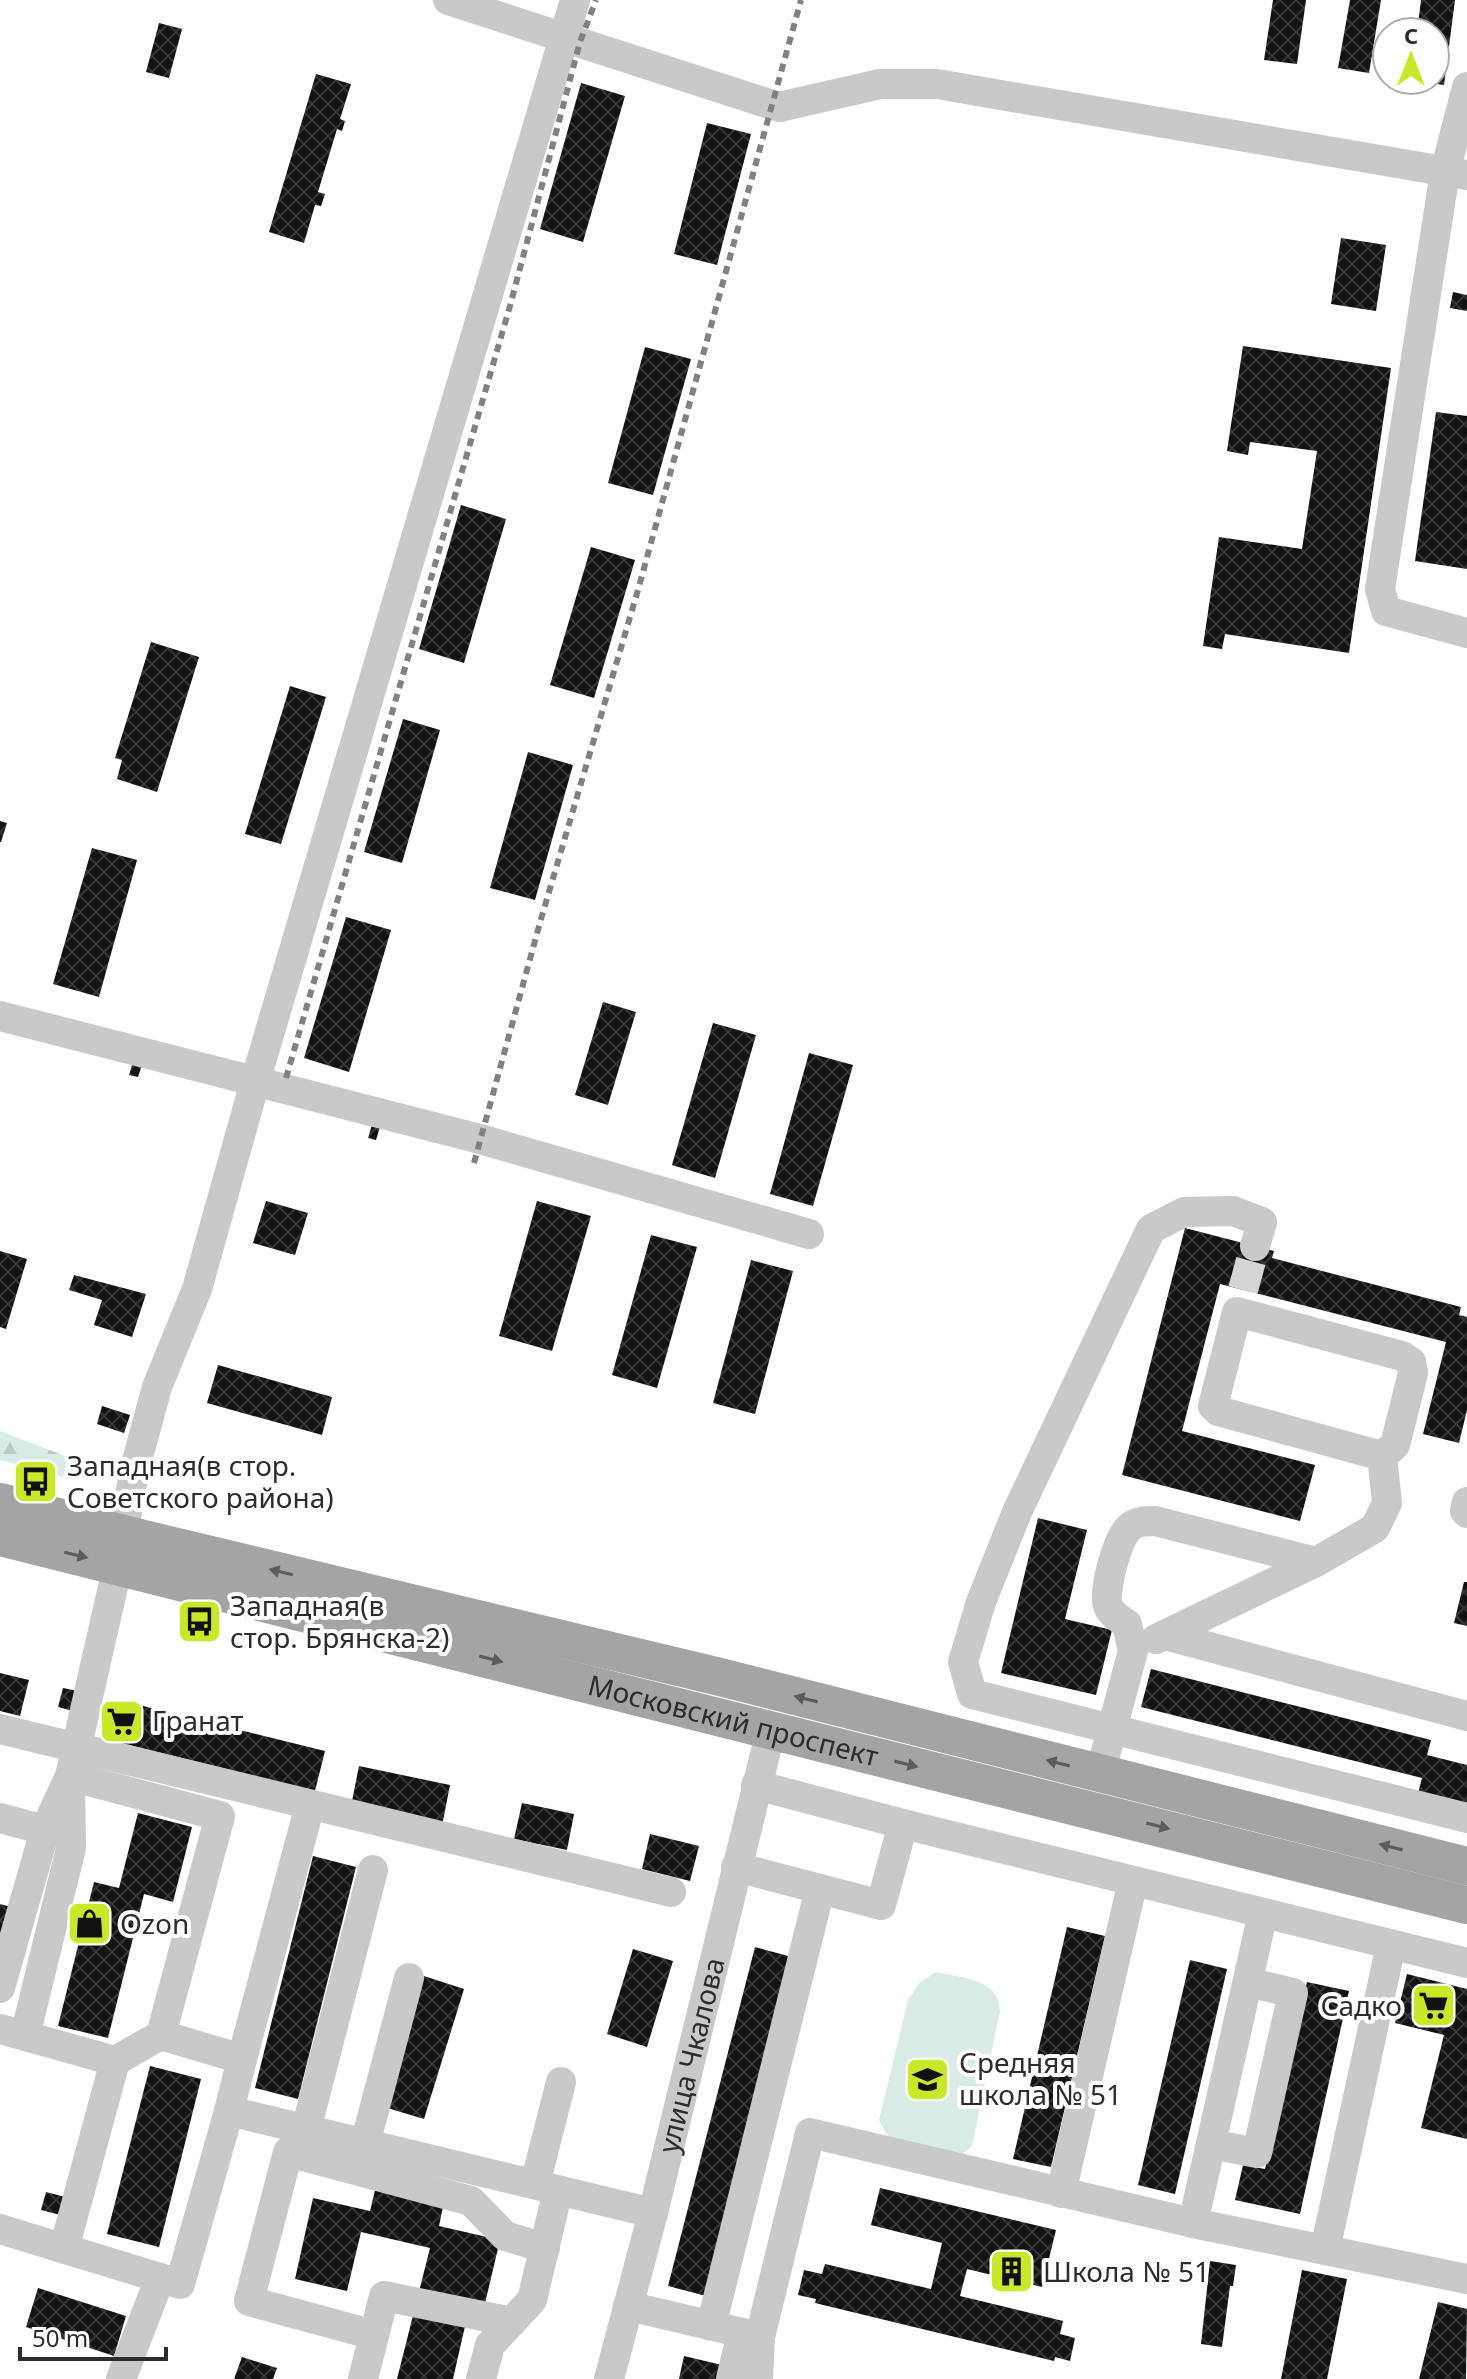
<svg xmlns="http://www.w3.org/2000/svg" width="1467" height="2379" font-family="'Noto Sans',sans-serif">
<defs>
<pattern id="forest-firs" width="22" height="20" patternUnits="userSpaceOnUse" patternTransform="scale(2)"><rect width="22" height="20" fill="#d9ebe6"/><path d="M5 1l3.5 6h-7zM16 11l3.5 6h-7z" fill="#bacac5"/></pattern>
<pattern id="building-cross-hatch" width="8" height="8" patternUnits="userSpaceOnUse" patternTransform="scale(2)"><rect width="8" height="8" fill="#131313"/><path d="M0 0l8 8M0 8l8-8" fill="none" stroke="#363636"/></pattern>
</defs>
<rect width="100%" height="100%" fill="#fff"/>
<polygon fill="url(#forest-firs)" points="0,1431 68,1457 63,1477 0,1460"/>
<path fill="#d9ebe6" d="M936 1972C961 1978 999 1978 1000 2011L972 2146 960 2156 895 2142 886 2133 879 2120 908 2000 920 1982Z"/>
<g fill="url(#building-cross-hatch)">
<polygon points="1273,0 1306,0 1297,64 1264,60"/>
<polygon points="1350,0 1381,0 1369,73 1338,68"/>
<polygon points="1421,0 1455,0 1444,85 1424,82 1435,80 1435,32 1417,32"/>
<polygon points="159,23 182,29 169,78 146,72"/>
<polygon points="316,74 351,84 340,119 345,121 342,131 337,129 318,192 325,194 321,206 315,205 304,243 269,232"/>
<polygon points="581,83 625,96 583,242 540,229"/>
<polygon points="707,123 751,134 717,265 674,254"/>
<polygon points="1341,238 1386,245 1376,311 1331,304"/>
<polygon points="1453,292 1467,295 1467,311 1450,308"/>
<polygon points="1243,346 1391,368 1349,653 1225,634 1222,649 1203,646 1219,537 1302,549 1317,451 1250,442 1248,455 1227,451"/>
<polygon points="645,347 691,359 653,495 608,483"/>
<polygon points="1436,412 1467,416 1467,569 1415,561"/>
<polygon points="461,505 506,519 464,663 419,649"/>
<polygon points="591,547 635,560 594,698 550,685"/>
<polygon points="151,642 199,657 157,792 117,779 122,760 115,758"/>
<polygon points="290,686 326,697 281,844 245,834"/>
<polygon points="403,719 440,730 402,863 364,852"/>
<polygon points="528,752 573,765 535,900 490,888"/>
<polygon points="0,821 7,823 1,842 0,842"/>
<polygon points="92,848 137,860 99,997 53,984"/>
<polygon points="346,917 391,930 349,1072 304,1058"/>
<polygon points="603,1002 636,1012 608,1105 575,1095"/>
<polygon points="713,1023 756,1035 715,1178 672,1165"/>
<polygon points="809,1053 853,1065 813,1206 770,1194"/>
<polygon points="133,1062 142,1065 138,1077 129,1075"/>
<polygon points="372,1125 380,1127 376,1140 368,1138"/>
<polygon points="266,1201 308,1213 295,1255 253,1243"/>
<polygon points="537,1201 591,1216 552,1351 499,1336"/>
<polygon points="1185,1228 1274,1251 1272,1258 1461,1307 1459,1315 1467,1317 1467,1410 1459,1443 1423,1434 1446,1342 1220,1284 1182,1431 1315,1465 1300,1521 1122,1475"/>
<polygon points="651,1235 697,1247 657,1388 612,1375"/>
<polygon points="0,1251 27,1259 6,1329 0,1327"/>
<polygon points="751,1260 793,1271 755,1414 713,1403"/>
<polygon points="74,1275 146,1294 132,1337 94,1325 102,1300 69,1290"/>
<polygon points="218,1365 332,1397 322,1435 207,1403"/>
<polygon points="102,1406 130,1415 124,1433 97,1424"/>
<polygon points="1038,1518 1087,1530 1065,1619 1112,1630 1096,1695 1001,1673"/>
<polygon points="1464,1582 1467,1582 1467,1626 1454,1623"/>
<polygon points="1151,1669 1431,1740 1427,1755 1467,1765 1467,1809 1417,1797 1422,1778 1141,1707"/>
<polygon points="0,1673 29,1680 20,1716 0,1711"/>
<polygon points="63,1688 78,1691 73,1711 58,1707"/>
<polygon points="119,1700 325,1751 315,1791 109,1740"/>
<polygon points="359,1766 450,1785 442,1826 351,1806"/>
<polygon points="522,1803 574,1814 567,1850 514,1839"/>
<polygon points="138,1813 192,1827 173,1902 144,1894 108,2038 58,2026 94,1882 119,1888"/>
<polygon points="650,1834 699,1846 690,1881 642,1869"/>
<polygon points="313,1856 356,1867 298,2099 255,2088"/>
<polygon points="0,1904 18,1909 0,1976"/>
<polygon points="1067,1927 1105,1936 1051,2167 1013,2159"/>
<polygon points="755,1947 792,1957 706,2296 668,2286"/>
<polygon points="633,1949 673,1961 647,2047 607,2034"/>
<polygon points="1190,1960 1227,1969 1175,2194 1138,2185"/>
<polygon points="1407,1974 1467,1989 1467,2139 1421,2128 1444,2035 1395,2023"/>
<polygon points="424,1976 464,1989 424,2119 384,2107"/>
<polygon points="1307,1982 1349,1991 1300,2214 1235,2200 1243,2165 1265,2169"/>
<polygon points="150,2066 201,2079 159,2247 107,2234"/>
<polygon points="376,2186 444,2202 439,2226 500,2240 482,2316 468,2313 453,2379 397,2379 430,2248 361,2232 347,2291 295,2279 313,2198 370,2211"/>
<polygon points="880,2188 1056,2230 1042,2287 967,2269 960,2296 1063,2321 1060,2334 1075,2338 1070,2361 1055,2357 1054,2361 815,2303 816,2299 798,2295 804,2270 822,2274 825,2264 931,2289 942,2243 871,2225"/>
<polygon points="46,2192 69,2198 64,2216 41,2210"/>
<polygon points="1210,2261 1236,2265 1233,2286 1230,2286 1222,2347 1201,2344"/>
<polygon points="1302,2270 1347,2279 1327,2379 1281,2379"/>
<polygon points="38,2288 126,2316 114,2356 26,2327"/>
<polygon points="1438,2302 1467,2309 1466,2379 1419,2379"/>
<polygon points="684,2356 722,2365 719,2379 679,2379"/>
<polygon points="242,2357 277,2368 273,2379 234,2379"/>
</g>
<g fill="none" stroke-linecap="round" stroke-linejoin="round">
<polyline stroke="#d5d5d5" stroke-width="30" stroke-dasharray="30 15" stroke-linecap="butt" points="1243,1290 1255,1246"/>
<g stroke="#c9c9c9" stroke-width="30">
<polyline points="448,0 779,107 880,84 937,84 1467,175"/>
<polyline points="1467,87 1445,172 1380,589 1386,611 1467,633"/>
<polyline points="0,1016 480,1139 809,1234"/>
<polyline points="1255,1246 1262,1222 1233,1211 1184,1212 1151,1229 1017,1512 981,1602 963,1662 972,1694 1467,1818"/>
<polyline points="1467,1502 1465,1511 1467,1513"/>
<polyline points="123,1534 135,1468 157,1387 197,1289 255,1082 575,0"/>
<polyline points="1165,1635 1467,1716"/>
<polyline points="1156,1639 1316,1562"/>
<polyline points="0,1729 671,1892"/>
<path d="M1100 1774 1133 1651 1127 1624C1120 1619 1112 1615 1108 1606 1103 1592 1117 1537 1130 1527 1137 1521 1146 1521 1155 1521L1316 1562 1375 1528 1387 1503 1382 1456 1218 1411 1213 1406 1237 1312 1402 1356 1411 1362 1413 1373 1395 1445 1382 1456"/>
<polyline points="756,1785 903,1824 1467,1963"/>
<polyline points="0,1818 45,1830"/>
<polyline points="736,1867 881,1905 903,1824"/>
<polyline points="0,1988 45,1830 70,1776 118,1565"/>
<polyline points="0,2029 115,2061 161,2035"/>
<polyline points="25,2036 71,1848 70,1776 220,1816 161,2035 242,2059 229,2111"/>
<polyline points="242,2059 310,1805"/>
<polyline points="306,2130 373,1870"/>
<polyline points="365,2144 409,1978"/>
<polyline points="1211,2144 1257,2153 1293,1993 1248,1982"/>
<polyline points="535,2184 561,2082"/>
<polyline points="1061,2193 1133,1881"/>
<polyline points="1193,2223 1263,1913"/>
<polyline points="0,2229 180,2284 229,2111 653,2213"/>
<polyline points="64,2249 115,2061"/>
<polyline points="1325,2250 1467,2279"/>
<polyline points="628,2306 760,2337 758,2379"/>
<polyline points="711,2326 820,1889"/>
<polyline points="374,2335 249,2301 288,2152 471,2201 505,2236 545,2248"/>
<polyline points="760,2337 810,2133 1193,2223 1325,2250 1391,1945"/>
<polyline points="121,2379 160,2278"/>
<polyline points="363,2379 384,2296 512,2322"/>
<polyline points="481,2379 490,2345 532,2300 558,2190"/>
<path id="s1" d="M609 2379 653 2213 771 1730"/>
<polyline points="731,2379 742,2333"/>
</g>
<g stroke="#a4a4a4" stroke-width="38">
<polyline points="0,1502 123,1534 716,1676 1467,1866"/>
<path id="s2" d="M0 1537 1467 1905"/>
</g>
<g stroke="#818181" stroke-width="6" stroke-dasharray="8 6" stroke-linecap="butt">
<polyline points="286,1078 510,306 580,42 596,0"/>
<polyline points="474,1163 541,919 638,590 801,0"/>
</g>
</g>
<defs><path id="oneway-solid" d="M-6-.8H1V-3.2L6.5 0L1 3.2V.8H-6Z" transform="scale(2)"/></defs>
<g fill="#5c5c5c">
<use href="#oneway-solid" transform="translate(76 1555) rotate(13)"/>
<use href="#oneway-solid" transform="translate(281 1572) rotate(-167)"/>
<use href="#oneway-solid" transform="translate(491 1659) rotate(14)"/>
<use href="#oneway-solid" transform="translate(806 1699) rotate(-166)"/>
<use href="#oneway-solid" transform="translate(1058 1763) rotate(-166)"/>
<use href="#oneway-solid" transform="translate(906 1764) rotate(14)"/>
<use href="#oneway-solid" transform="translate(1158 1826) rotate(14)"/>
<use href="#oneway-solid" transform="translate(1391 1847) rotate(-166)"/>
</g>
<defs>
<symbol id="bus-square" viewBox="-11 -11 22 22"><rect x="-9" y="-9" width="18" height="18" rx="4" fill="#c8e929" stroke="#fff"/><path d="M-5-6H5V4H4V6H2V4H-2V6H-4V4H-5ZM-3.5-4V0h7V-4ZM-3.5 1.2v1.5H-2V1.2ZM2 1.2v1.5H3.5V1.2Z" fill="#111"/></symbol>
<symbol id="supermarket-square" viewBox="-11 -11 22 22"><rect x="-9" y="-9" width="18" height="18" rx="4" fill="#c8e929" stroke="#fff"/><path d="M-6-5.5h2.5l.6 2H6L4.5 2H-2.5L-4.4-4H-6ZM-1.5 3.2a1.3 1.3 0 1 0 .1 0ZM3 3.2a1.3 1.3 0 1 0 .1 0Z" fill="#111"/></symbol>
<symbol id="shop-square" viewBox="-11 -11 22 22"><rect x="-9" y="-9" width="18" height="18" rx="4" fill="#c8e929" stroke="#fff"/><path d="M-5-2.5h2.3a2.7 3.5 0 0 1 5.4 0H5L5.5 6h-11ZM-1.5-2.5h3a1.5 2.3 0 0 0-3 0Z" fill="#111"/></symbol>
<symbol id="school-square" viewBox="-11 -11 22 22"><rect x="-9" y="-9" width="18" height="18" rx="4" fill="#c8e929" stroke="#fff"/><path d="M0-5L7-2L0 1L-7-2ZM-4 1L0 2.5L4 1V4Q0 6-4 4Z" fill="#111"/></symbol>
<symbol id="building-square" viewBox="-11 -11 22 22"><rect x="-9" y="-9" width="18" height="18" rx="4" fill="#c8e929" stroke="#fff"/><path d="M-4-6H4V6H1V3H-1V6H-4ZM-2.5-4.3h1.7v1.8h-1.7ZM.8-4.3h1.7v1.8H.8ZM-2.5-1h1.7V.8h-1.7ZM.8-1h1.7V.8H.8Z" fill="#111"/></symbol>
</defs>
<g fill-rule="evenodd">
<use href="#bus-square" x="10" y="1456" width="51" height="51"/>
<use href="#bus-square" x="174" y="1596" width="51" height="51"/>
<use href="#supermarket-square" x="96" y="1696" width="51" height="51"/>
<use href="#shop-square" x="64" y="1898" width="51" height="51"/>
<use href="#supermarket-square" x="1408" y="1980" width="51" height="51"/>
<use href="#school-square" x="902" y="2054" width="51" height="51"/>
<use href="#building-square" x="986" y="2246" width="51" height="51"/>
</g>
<g text-anchor="middle" stroke-width="8" stroke-linejoin="round" paint-order="stroke">
<g font-size="28" fill="#2c2c2c" stroke="#fff" text-anchor="start">
<text x="67" y="1476">Западная(в стор.<tspan x="67" dy="32">Советского района)</tspan></text>
<text x="230" y="1616">Западная(в<tspan x="230" dy="32">стор. Брянска-2)</tspan></text>
<text x="152" y="1731">Гранат</text>
<text x="120" y="1934">Ozon</text>
<text x="1402" y="2016" text-anchor="end">Садко</text>
<text x="959" y="2073">Средняя<tspan x="959" dy="32">школа № 51</tspan></text>
<text x="1043" y="2282">Школа № 51</text>
</g>
<g font-size="28" fill="#2c2c2c" stroke="#fff">
<text dy="10" stroke="none"><textPath href="#s2" startOffset="756">Московский проспект</textPath></text>
<text dy="10" stroke="none"><textPath href="#s1" startOffset="334">улица Чкалова</textPath></text>
</g>
</g>
<g transform="translate(1411 56)"><circle r="38" fill="#ffffff" stroke="#ababab" stroke-width="2"/>
<path d="M0-6L14 30L0 20L-14 30Z" fill="#c8e929"/>
<text y="-12" font-size="22" font-weight="bold" text-anchor="middle" fill="#2c2c2c">С</text>
</g>
<path d="M20 2347v12h146v-12" fill="none" stroke="#2c2c2c" stroke-width="4"/>
<text x="32" y="2347" font-size="24" fill="#2c2c2c" stroke="#ffffff" stroke-width="6" paint-order="stroke">50 m</text>
</svg>
